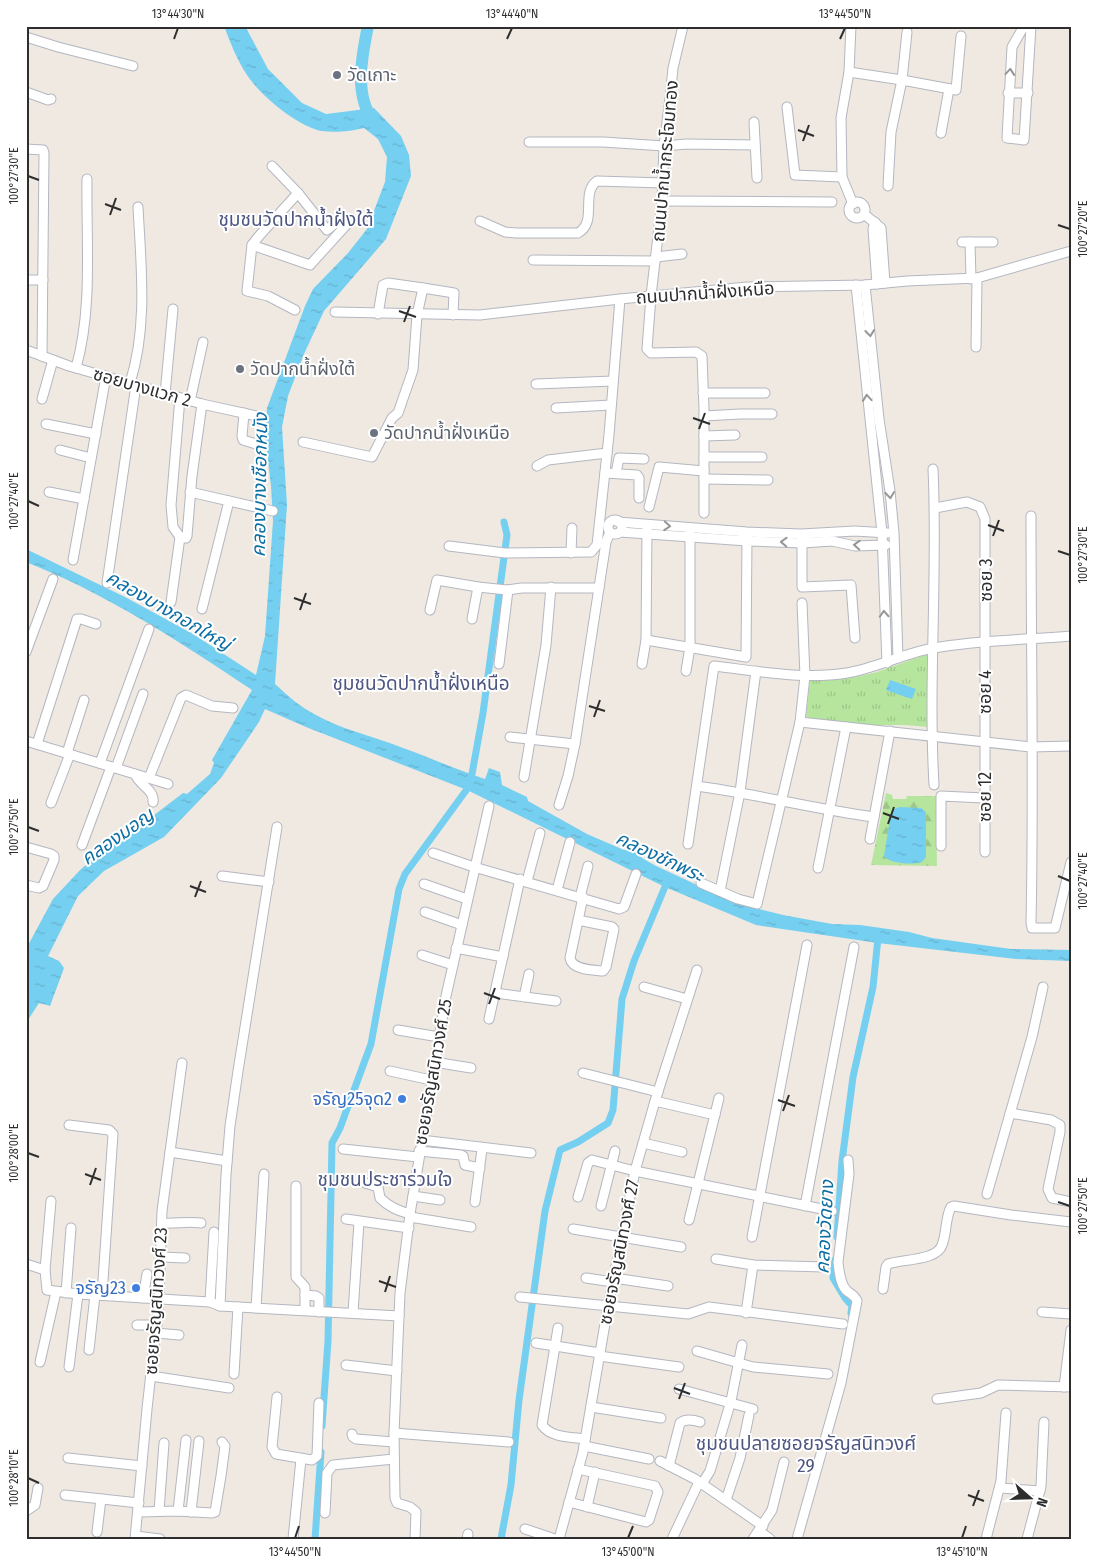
<svg xmlns="http://www.w3.org/2000/svg" width="1097" height="1565" font-family="'Fira Sans Condensed','Noto Sans Thai',sans-serif">
<defs>
<pattern id="forest-firs" width="22" height="20" patternUnits="userSpaceOnUse" patternTransform="scale(1.25)"><rect width="22" height="20" fill="#b6e59e"/><path d="M5 1l3.5 6h-7zM16 11l3.5 6h-7z" fill="#9dc588"/></pattern>
<pattern id="park-tufts" width="24" height="20" patternUnits="userSpaceOnUse" patternTransform="scale(1.25)"><rect width="24" height="20" fill="#b6e59e"/><path d="M3 7l-1-3M5 7V3M7 7l1-3M15 17l-1-3M17 17v-4M19 17l1-3" fill="none" stroke="#9dc588"/></pattern>
<pattern id="water-ripples" width="26" height="14" patternUnits="userSpaceOnUse" patternTransform="scale(1.25)"><rect width="26" height="14" fill="#75cff0"/><path d="M2 4q2-2 4 0t4 0M15 11q2-2 4 0t4 0" fill="none" stroke="#66b2ce"/></pattern>
</defs>
<rect width="100%" height="100%" fill="#efe9e1"/>
<polygon fill="url(#forest-firs)" points="886,793 892,795 893,799 906,799 907,796 936,796 937,866 871,865"/>
<path fill="url(#park-tufts)" d="M929 654V727L904 725H859L811 719 806 716 810 681C832 680 856 678 877 672 895 666 911 659 929 654Z"/>
<g fill="url(#water-ripples)">
<path d="M224 26H245L268 69 302 103 326 114 374 108 401 136 409 155 411 176 386 239 324 311 304 354 288 396 282 427 287 505 275 684C287 695 299 706 314 714 342 730 374 736 403 748 431 758 457 770 485 779L489 768 500 772 502 785 527 797 528 801 587 834 624 850H635L642 858 656 866 736 903 783 915 832 924 860 925 909 932 932 938 1011 949 1071 950V961L1016 959 878 943 756 925 665 887 467 790 306 727 265 709 259 722 221 778 164 837 104 871 78 896 48 956 59 961 64 968 50 1006 39 1003 26 1023V949L53 899 81 869 92 860 101 849 145 822 183 793 187 794 210 774 214 763 212 760 252 690C180 642 107 594 26 562V549L125 597 193 634 256 675 265 636 273 521 271 486 265 436 267 408 305 306 313 289 348 253 367 229 385 182 387 157 378 139 364 128C352 131 335 133 322 131 298 127 260 95 247 75 237 60 230 42 224 26Z"/>
<polygon points="890,680 916,689 912,699 886,690"/>
<path d="M899 807 921 808 926 812V857L922 862C913 865 890 864 884 856L891 813 895 809Z"/>
</g>
<g fill="none" stroke-linecap="round" stroke-linejoin="round">
<g stroke="#75cff0" stroke-width="7">
<polyline points="837,1237 842,1161 853,1077 873,987 878,938"/>
<polyline points="835,1260 833,1278 845,1298 852,1306 851,1313"/>
<polyline points="322,1426 328,1341 332,1143 340,1128 371,1044 399,889 405,874 470,785 483,713 507,535 504,522"/>
<polyline points="315,1539 321,1452"/>
<polyline points="501,1539 511,1485 519,1400 545,1211 560,1150 578,1142 608,1123 613,1110 622,999 634,961 667,882"/>
</g>
<path stroke="#75cff0" stroke-width="12" d="M368 26C362 55 353 98 375 122"/>
<defs>
<g id="minor">
<polyline points="683,26 673,68 670,98 664,146 662,201 651,296 647,349 651,353 696,352 702,356 704,409 704,513"/>
<polyline points="851,26 849,72 841,118 842,177 853,204"/>
<polyline points="1024,26 1012,47 1007,138 1024,140 1031,26"/>
<polyline points="26,37 58,47 133,66"/>
<polyline points="849,72 902,80 907,32"/>
<polyline points="26,92 48,100 51,99"/>
<polyline points="1008,93 1028,93"/>
<polyline points="787,107 795,175 842,177"/>
<polyline points="754,122 757,178"/>
<polyline points="941,133 949,89"/>
<polyline points="529,142 603,142 664,146 687,144 755,145"/>
<polyline points="26,149 43,150 44,153 42,356"/>
<polyline points="272,166 298,193 259,236 252,245 310,265 348,223"/>
<polyline points="888,186 891,132 902,80 956,90 961,36"/>
<polyline points="298,193 327,230 339,220"/>
<polyline points="662,201 832,202"/>
<circle cx="857" cy="210" r="8"/>
<polyline points="864,214 881,228 885,283"/>
<path d="M480 221 505 232 516 233H578C598 222 580 193 597 181L663 183"/>
<polyline points="875,222 873,229 877,284"/>
<polyline points="962,242 993,242"/>
<polyline points="970,242 971,279"/>
<polyline points="252,245 247,291 268,296 295,310"/>
<polyline points="656,257 682,254"/>
<polyline points="533,260 655,261"/>
<polyline points="26,280 43,280"/>
<polyline points="856,285 882,533 887,663"/>
<polyline points="865,285 879,419 890,491 894,533 898,658"/>
<polyline points="335,312 480,315 620,299 747,287 865,285 907,281 977,278 1071,251"/>
<polyline points="378,314 383,285 388,283 423,288"/>
<polyline points="976,347 977,278"/>
<polyline points="26,350 69,366 202,404 261,417"/>
<path d="M76 368C93 307 86 242 87 179"/>
<path d="M130 383C148 326 141 266 138 207"/>
<polyline points="536,384 613,381"/>
<polyline points="703,393 765,393"/>
<polyline points="165,394 173,309"/>
<polyline points="42,399 53,360"/>
<polyline points="190,401 203,342"/>
<polyline points="556,408 611,405"/>
<polyline points="244,413 242,436 243,440 259,445"/>
<polyline points="704,416 740,414 772,414"/>
<polyline points="46,424 96,434"/>
<polyline points="704,436 735,435"/>
<polyline points="303,442 372,457 392,418 398,413 413,370 417,315 423,288 454,293 453,315"/>
<polyline points="60,450 91,458"/>
<polyline points="704,457 762,457"/>
<polyline points="537,466 548,460 607,453"/>
<path d="M933 469C938 574 928 680 934 785"/>
<polyline points="605,473 637,475 639,478 639,498"/>
<polyline points="616,473 619,458 644,459"/>
<polyline points="704,479 768,480"/>
<polyline points="49,492 84,499"/>
<polyline points="190,492 273,511"/>
<polyline points="649,507 659,467 704,471"/>
<polyline points="935,508 967,502 980,507 985,519 985,852"/>
<path d="M1031 516C1031 651 1034 787 1031 922L1032 928H1055L1071 862"/>
<circle cx="615" cy="527" r="7"/>
<polyline points="618,522 747,532 801,534 855,531 888,533"/>
<polyline points="620,532 747,541 802,543 832,541 855,546 886,545"/>
<polyline points="180,537 173,527 171,505 180,398"/>
<polyline points="802,539 802,587 851,585 855,638"/>
<polyline points="449,546 505,553 591,552 597,545 609,435 620,299"/>
<polyline points="571,553 572,528"/>
<polyline points="73,560 106,376"/>
<polyline points="107,583 136,385"/>
<polyline points="171,602 180,537 186,538 187,536 192,476 202,404"/>
<polyline points="202,609 229,501"/>
<polyline points="430,610 437,580 478,587 507,590 522,588 599,588"/>
<polyline points="472,619 478,587"/>
<polyline points="646,640 746,657 747,537"/>
<polyline points="26,652 53,579"/>
<polyline points="499,664 508,590"/>
<polyline points="642,664 646,640 647,529"/>
<polyline points="686,671 690,647 690,532"/>
<polyline points="800,722 1031,747 1071,746"/>
<polyline points="510,737 575,744"/>
<polyline points="26,741 168,784"/>
<polyline points="37,744 77,619 81,619 96,624"/>
<polyline points="67,753 84,700"/>
<polyline points="100,763 149,629"/>
<polyline points="116,768 143,694"/>
<path d="M135 774C139 785 155 790 153 802"/>
<polyline points="524,777 546,645 551,587"/>
<polyline points="149,778 181,698 186,695 212,706 233,708"/>
<path d="M697 786C756 794 814 809 874 817"/>
<polyline points="51,803 70,754"/>
<polyline points="559,805 568,776 575,744 606,542 610,532"/>
<polyline points="870,839 890,731"/>
<path d="M688 844 714 666C757 671 803 680 847 673 877 668 904 653 934 648 979 640 1025 640 1071 636"/>
<polyline points="82,845 111,767"/>
<polyline points="941,846 941,796 984,798"/>
<polyline points="26,847 51,854 54,856 54,860 43,886 39,888 26,885"/>
<polyline points="433,853 474,867 619,909 624,907 636,874"/>
<polyline points="818,868 846,727"/>
<polyline points="222,876 269,882"/>
<polyline points="527,881 540,833"/>
<polyline points="701,883 738,899 757,904 800,722 805,676 802,603"/>
<polyline points="424,884 467,899"/>
<polyline points="557,890 570,842"/>
<polyline points="720,891 740,792 756,671"/>
<polyline points="580,897 588,866"/>
<polyline points="425,912 462,925"/>
<path d="M578 920 612 927 614 929 606 967 603 971C593 970 572 970 570 958L583 897"/>
<polyline points="456,948 503,957"/>
<polyline points="422,955 453,965"/>
<polyline points="644,987 687,999"/>
<polyline points="495,993 556,1001"/>
<polyline points="524,997 529,974"/>
<polyline points="489,1019 520,879"/>
<polyline points="398,1030 439,1037"/>
<polyline points="434,1062 471,1068"/>
<polyline points="390,1071 431,1080"/>
<polyline points="583,1073 658,1092"/>
<polyline points="655,1101 715,1115"/>
<polyline points="1010,1113 1051,1120 1060,1125 1060,1132 1048,1189 1052,1198 1071,1202"/>
<polyline points="69,1125 109,1130 113,1134 102,1295"/>
<polyline points="421,1140 531,1153"/>
<polyline points="643,1143 682,1152"/>
<polyline points="343,1149 418,1157"/>
<polyline points="419,1151 461,1155 463,1156 465,1165 480,1168"/>
<polyline points="170,1152 227,1161"/>
<path d="M365 1183 378 1187 380 1198C389 1207 398 1211 410 1214"/>
<polyline points="296,1186 296,1277 305,1287 305,1310"/>
<polyline points="987,1194 1032,1037 1043,987"/>
<polyline points="413,1196 440,1200"/>
<polyline points="578,1197 588,1163 592,1160 635,1171 832,1211"/>
<polyline points="51,1201 45,1270 47,1290 78,1294 210,1302 220,1306 399,1316"/>
<polyline points="475,1202 482,1149"/>
<polyline points="601,1206 615,1151"/>
<polyline points="805,1206 854,947"/>
<polyline points="410,1217 471,1227"/>
<polyline points="346,1219 409,1228"/>
<polyline points="689,1220 719,1098"/>
<path d="M162 1223C176 1224 187 1221 201 1223"/>
<polyline points="573,1229 681,1247"/>
<polyline points="752,1237 807,945"/>
<polyline points="161,1257 185,1258"/>
<polyline points="716,1259 753,1265 824,1267"/>
<polyline points="26,1264 45,1270"/>
<polyline points="586,1278 613,1282"/>
<polyline points="614,1278 668,1286"/>
<path d="M883 1289 886 1267 888 1264C901 1259 937 1261 942 1245 947 1233 945 1218 951 1207L954 1206 1011 1215 1071 1222"/>
<polyline points="66,1293 71,1228"/>
<polyline points="305,1295 316,1296 319,1298 319,1312"/>
<polyline points="520,1297 688,1314 709,1307 843,1324"/>
<polyline points="143,1298 147,1274"/>
<polyline points="210,1302 214,1232"/>
<polyline points="220,1306 226,1175 230,1126 238,1071 277,827"/>
<polyline points="256,1308 264,1174"/>
<polyline points="1042,1312 1071,1314"/>
<polyline points="353,1313 359,1222"/>
<polyline points="746,1313 753,1265"/>
<polyline points="137,1325 157,1325"/>
<path d="M558 1328 542 1425C551 1438 571 1437 585 1439"/>
<polyline points="156,1333 179,1335"/>
<polyline points="536,1343 600,1353"/>
<polyline points="89,1350 95,1295"/>
<polyline points="697,1351 753,1367 828,1374"/>
<polyline points="599,1356 679,1367"/>
<polyline points="40,1362 56,1292"/>
<polyline points="346,1365 397,1371"/>
<polyline points="69,1367 78,1294"/>
<polyline points="234,1374 238,1307"/>
<polyline points="151,1376 229,1388"/>
<polyline points="1064,1387 1071,1330"/>
<polyline points="679,1389 753,1409"/>
<polyline points="277,1397 272,1447 276,1454 312,1460 317,1456 319,1403"/>
<polyline points="937,1399 981,1393 998,1385 1071,1387"/>
<polyline points="591,1407 661,1418"/>
<polyline points="394,1433 509,1442"/>
<polyline points="352,1434 353,1437 356,1439 394,1442"/>
<polyline points="584,1446 649,1459"/>
<polyline points="68,1458 142,1466"/>
<polyline points="660,1461 695,1479 763,1526"/>
<path d="M669 1466 680 1423C686 1418 694 1420 700 1422"/>
<polyline points="702,1484 710,1471 731,1401 742,1345"/>
<polyline points="1000,1488 1040,1491"/>
<polyline points="65,1495 139,1503"/>
<polyline points="726,1500 740,1458 749,1415"/>
<polyline points="569,1502 646,1522 649,1520 658,1492 655,1486 578,1469"/>
<polyline points="587,1507 595,1472"/>
<polyline points="26,1511 35,1505 38,1488"/>
<polyline points="159,1511 164,1443"/>
<polyline points="178,1511 186,1440"/>
<polyline points="138,1512 178,1511 212,1513 215,1512 221,1476 225,1446 222,1442"/>
<polyline points="191,1512 199,1441"/>
<polyline points="325,1513 327,1473 333,1465 394,1459"/>
<polyline points="525,1529 555,1539"/>
<polyline points="759,1531 770,1539"/>
<polyline points="97,1532 101,1499"/>
<polyline points="136,1536 160,1539"/>
<polyline points="135,1539 147,1409 159,1300 162,1211 182,1063"/>
<polyline points="293,1539 301,1459"/>
<polyline points="415,1539 416,1512 410,1507 397,1503 395,1498 394,1433 400,1293 410,1214 446,996 489,806"/>
<polyline points="467,1539 468,1534"/>
<polyline points="559,1539 583,1452 608,1306 635,1171 655,1101 697,970"/>
<polyline points="672,1539 699,1482"/>
<polyline points="753,1539 772,1510 784,1462"/>
<path d="M797 1539 841 1383 857 1301C855 1295 850 1294 846 1290 840 1283 839 1271 838 1262L849 1174 848 1160"/>
<polyline points="986,1539 1001,1481 1006,1413"/>
<polyline points="1027,1539 1041,1486 1044,1422"/>
</g>
</defs>
<use href="#minor" stroke="#b4b7c1" stroke-width="11"/>
<use href="#minor" stroke="#fff" stroke-width="9"/>
</g>
<defs><path id="oneway-chevron" d="M-2-3.5L2.5 0L-2 3.5" fill="none" stroke-width="1.6" stroke-linecap="round" stroke-linejoin="round" transform="scale(1.25)"/></defs>
<g stroke="#969696">
<use href="#oneway-chevron" transform="translate(1010 72) rotate(-85)"/>
<use href="#oneway-chevron" transform="translate(870 333) rotate(84)"/>
<use href="#oneway-chevron" transform="translate(867 398) rotate(-95)"/>
<use href="#oneway-chevron" transform="translate(890 495) rotate(84)"/>
<use href="#oneway-chevron" transform="translate(667 526) rotate(4)"/>
<use href="#oneway-chevron" transform="translate(784 542) rotate(-178)"/>
<use href="#oneway-chevron" transform="translate(857 545) rotate(-177)"/>
<use href="#oneway-chevron" transform="translate(884 614) rotate(-93)"/>
</g>
<path fill="none" stroke="#2e2e2e" stroke-width="2" d="M174 39 178 28M507 39 512 28M840 39 845 28M798 130 814 136M803 141 809 125M28 176 39 180M105 204 121 210M110 215 116 198M1058 225 1070 229M399 311 416 317M404 322 410 306M693 418 710 424M699 429 705 413M28 501 39 506M988 525 1004 531M993 536 999 520M1058 551 1070 555M294 598 311 604M300 610 306 593M589 706 605 711M594 717 600 700M883 813 899 819M888 824 894 807M28 827 39 831M1058 876 1070 881M190 886 206 892M195 897 201 881M484 993 500 999M489 1004 495 988M778 1100 795 1106M783 1111 789 1095M28 1153 39 1157M85 1174 101 1180M90 1185 96 1168M1058 1202 1070 1206M379 1281 396 1287M385 1292 390 1276M674 1388 690 1394M679 1399 685 1383M28 1478 39 1483M968 1495 984 1501M973 1506 979 1490M295 1538 299 1526M628 1538 633 1526M962 1538 966 1526"/>
<g fill="#6b7280" stroke="#fff" stroke-width="2">
<circle cx="337" cy="75" r="5"/>
<circle cx="240" cy="369" r="5"/>
<circle cx="374" cy="433" r="5"/>
</g>
<g fill="#3f7fe0" stroke="#fff" stroke-width="2">
<circle cx="402" cy="1099" r="5"/>
<circle cx="136" cy="1288" r="5"/>
</g>
<g text-anchor="middle" stroke-width="4" stroke-linejoin="round" paint-order="stroke">
<g font-size="18" fill="#5b616d" stroke="#fff" text-anchor="start">
<text x="347" y="81">วัดเกาะ</text>
<text x="250" y="375">วัดปากน้ำฝั่งใต้</text>
<text x="384" y="439">วัดปากน้ำฝั่งเหนือ</text>
</g>
<g font-size="18" fill="#2e2e2e" stroke="#fff">
<text transform="translate(665 161) rotate(-85)" y="6">ถนนปากน้ำกระโจมทอง</text>
<text transform="translate(705 293) rotate(-4)" y="6">ถนนปากน้ำฝั่งเหนือ</text>
<text transform="translate(142 387) rotate(16)" y="6">ซอยบางแวก 2</text>
<text transform="translate(986 580) rotate(-90)" y="6">ซอย 3</text>
<text transform="translate(985 692) rotate(-90)" y="6">ซอย 4</text>
<text transform="translate(985 797) rotate(-90)" y="6">ซอย 12</text>
<text transform="translate(433 1072) rotate(-80)" y="6">ซอยจรัญสนิทวงศ์ 25</text>
<text transform="translate(619 1252) rotate(-79)" y="6">ซอยจรัญสนิทวงศ์ 27</text>
<text transform="translate(156 1301) rotate(-86)" y="6">ซอยจรัญสนิทวงศ์ 23</text>
</g>
<g font-size="18" fill="#366cbe" stroke="#fff" text-anchor="end">
<text x="392" y="1105">จรัญ25จุด2</text>
<text x="126" y="1294">จรัญ23</text>
</g>
<g font-size="19" fill="#4d5680" stroke="#fff">
<text x="296" y="226">ชุมชนวัดปากน้ำฝั่งใต้</text>
<text x="421" y="690">ชุมชนวัดปากน้ำฝั่งเหนือ</text>
<text x="385" y="1186">ชุมชนประชาร่วมใจ</text>
<text x="806" y="1450">ชุมชนปลายซอยจรัญสนิทวงศ์<tspan x="806" dy="22">29</tspan></text>
</g>
<g font-size="19" font-style="italic" fill="#0d6fa3" stroke="#fff">
<text transform="translate(259 485) rotate(-89)" y="7">คลองบางเชือกหนัง</text>
<text transform="translate(169 610) rotate(30)" y="7">คลองบางกอกใหญ่</text>
<text transform="translate(117 836) rotate(-35)" y="7">คลองมอญ</text>
<text transform="translate(660 856) rotate(25)" y="7">คลองชักพระ</text>
<text transform="translate(824 1227) rotate(-87)" y="7">คลองวัดยาง</text>
</g>
</g>
<rect width="1097" height="1565" fill="none" stroke="#ffffff" stroke-width="55"/>
<g transform="translate(1030 1498) rotate(110)" stroke="#ffffff" stroke-width="4" paint-order="stroke">
<path d="M0-4L9 19L0 12L-9 19Z" fill="#2e2e2e"/>
<text y="-8" font-size="14" font-weight="bold" text-anchor="middle" fill="#2e2e2e">N</text>
</g>
<rect x="28" y="28" width="1042" height="1510" fill="none" stroke="#2e2e2e" stroke-width="2"/>
<g font-size="12" text-anchor="middle" fill="#2e2e2e">
<text x="178" y="18">13°44'30"N</text>
<text x="512" y="18">13°44'40"N</text>
<text x="845" y="18">13°44'50"N</text>
<text transform="translate(14 176) rotate(-90)" y="4">100°27'30"E</text>
<text transform="translate(1083 229) rotate(-90)" y="4">100°27'20"E</text>
<text transform="translate(14 501) rotate(-90)" y="4">100°27'40"E</text>
<text transform="translate(1083 555) rotate(-90)" y="4">100°27'30"E</text>
<text transform="translate(14 827) rotate(-90)" y="4">100°27'50"E</text>
<text transform="translate(1083 881) rotate(-90)" y="4">100°27'40"E</text>
<text transform="translate(14 1153) rotate(-90)" y="4">100°28'00"E</text>
<text transform="translate(1083 1206) rotate(-90)" y="4">100°27'50"E</text>
<text transform="translate(14 1478) rotate(-90)" y="4">100°28'10"E</text>
<text x="295" y="1556">13°44'50"N</text>
<text x="628" y="1556">13°45'00"N</text>
<text x="962" y="1556">13°45'10"N</text>
</g>
</svg>
